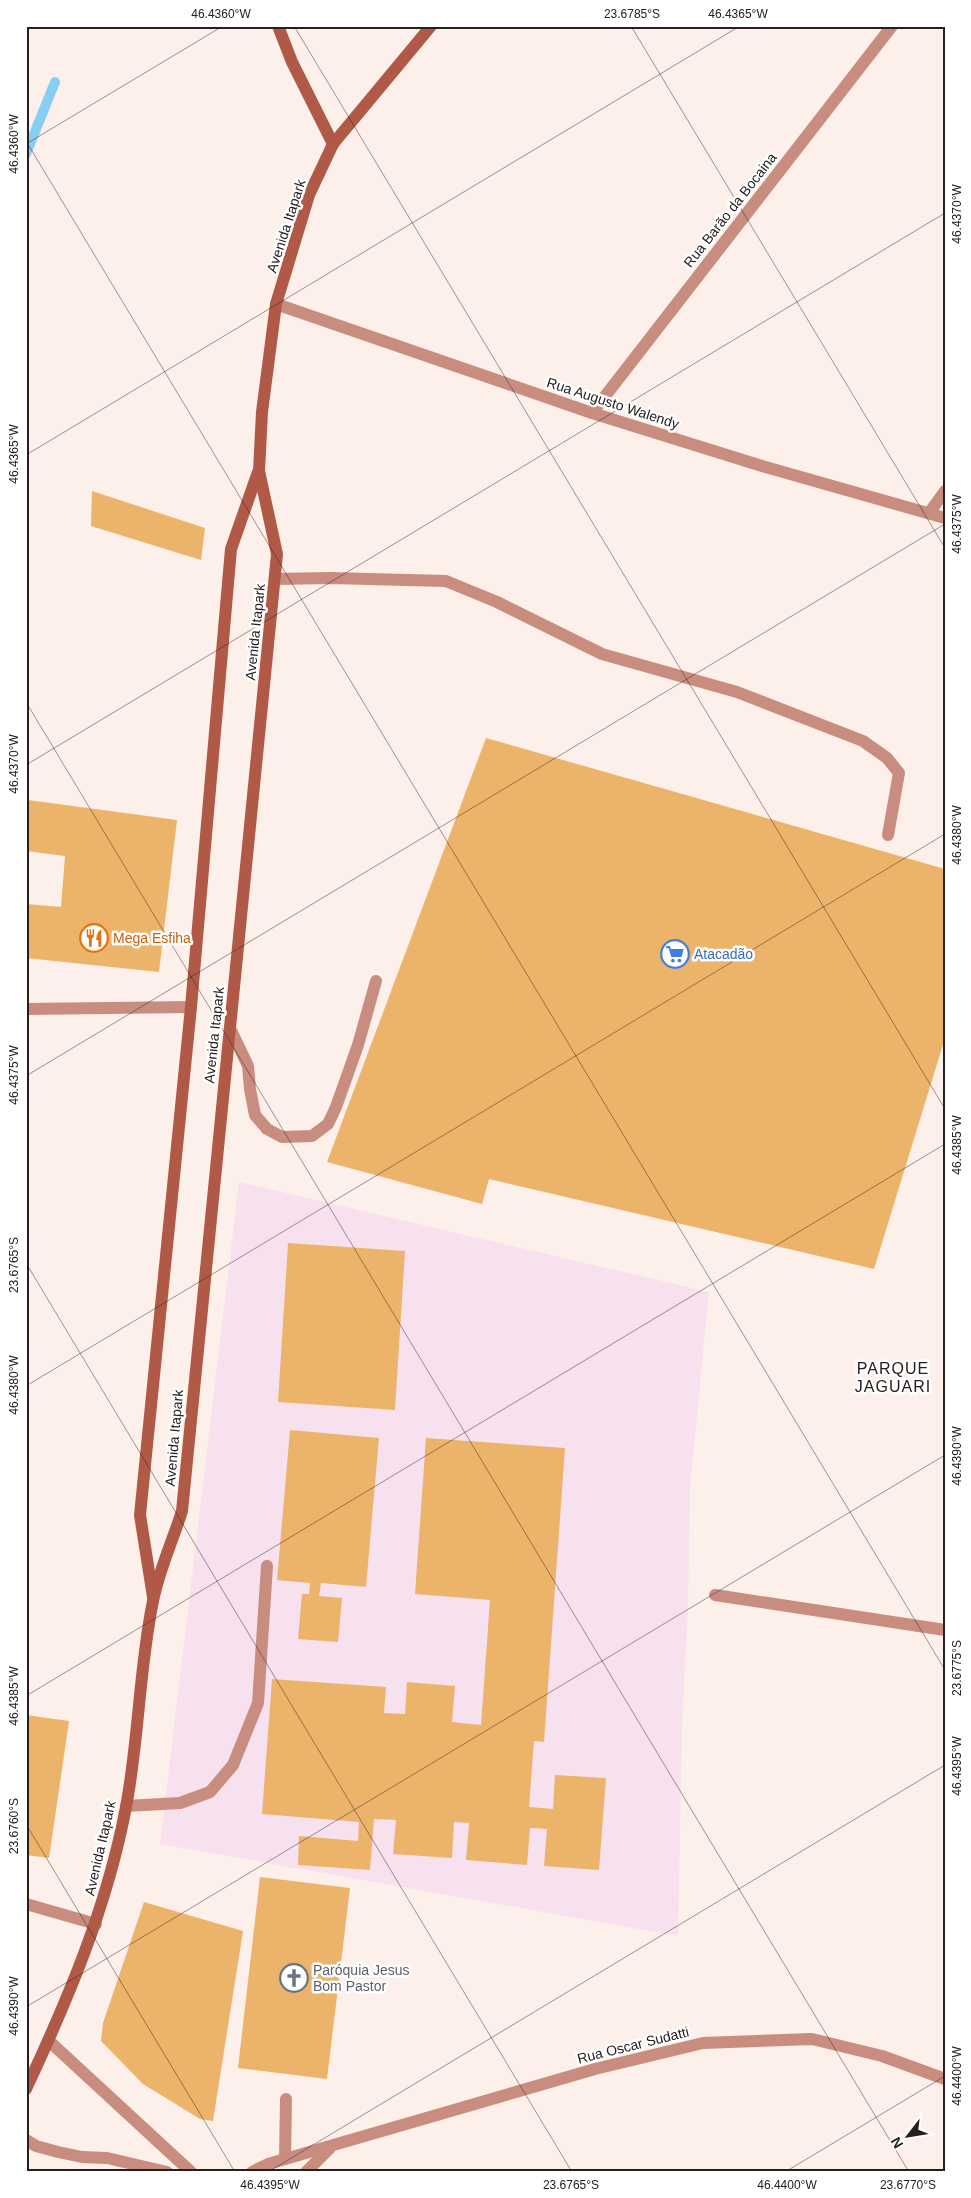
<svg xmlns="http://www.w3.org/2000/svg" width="971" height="2198" font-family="Helvetica,sans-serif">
<rect width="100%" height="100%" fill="#fdefe9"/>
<polygon fill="#f7e1ef" points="239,1182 709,1292 690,1488 688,1606 682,1726 678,1936 160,1844"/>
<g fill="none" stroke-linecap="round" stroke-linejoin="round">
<polyline stroke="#87cef4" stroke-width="10" points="26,154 55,82"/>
</g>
<g fill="#ecb46b">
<polygon points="92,491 205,528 201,560 91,526"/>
<polygon points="486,738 945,869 945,1038 874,1269 489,1179 482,1204 327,1162"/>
<polygon points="28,800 177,820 159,972 26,958 26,904 61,907 65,856 26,851"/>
<polygon points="288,1243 405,1251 395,1410 278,1402"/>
<polygon points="290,1430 379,1438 366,1587 321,1583 319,1596 342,1598 338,1642 298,1639 302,1594 309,1594 310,1583 277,1580"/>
<polygon points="426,1438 565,1448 544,1742 534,1741 529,1807 553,1809 555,1775 606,1778 599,1870 544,1866 547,1829 530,1828 527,1865 466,1860 469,1823 454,1822 452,1858 393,1854 396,1820 374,1819 370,1870 298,1865 299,1836 358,1841 359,1822 262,1814 272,1679 386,1687 384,1713 405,1714 407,1682 455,1686 452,1722 481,1725 490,1600 415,1594"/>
<polygon points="26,1715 69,1721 49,1858 26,1855"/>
<polygon points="260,1877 350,1888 327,2079 238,2068"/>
<polygon points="144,1902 243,1931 213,2121 200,2119 143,2084 101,2041 103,2023"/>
</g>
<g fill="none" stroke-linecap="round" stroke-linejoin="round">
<g stroke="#c98d7f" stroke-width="12">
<polyline points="275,579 330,578 446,581 497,602 602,654 737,692 863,741 887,758 899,773 888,835"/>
<polyline points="230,1028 248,1066 250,1089 255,1115 267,1129 282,1137 312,1136 328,1124 336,1107 358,1045 376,981"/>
<polyline points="126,1806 180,1803 210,1792 233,1765 258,1703 267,1566"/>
<polyline points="26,1904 96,1924"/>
<polyline points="285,2159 286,2099"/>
</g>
<g stroke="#c98d7f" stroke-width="12">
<polyline points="276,304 592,413 762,466 945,518"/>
<polyline points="592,413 892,26"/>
<polyline points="929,513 945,491"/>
<polyline points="26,1009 191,1007"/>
<polyline points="715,1595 945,1630"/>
<polyline points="252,2172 268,2164 595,2069 703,2043 812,2039 882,2056 945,2079"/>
<polyline points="306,2172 330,2148"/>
</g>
<g stroke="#c98d7f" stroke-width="12">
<polyline points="49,2041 191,2172"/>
<polyline points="26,2140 36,2146 58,2152 82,2157 107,2158 167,2172"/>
</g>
<g stroke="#b05947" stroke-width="12">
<polyline points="278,26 292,62 333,144"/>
<polyline points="153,1597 140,1515 191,1007 231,549 258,472"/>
<path d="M26 2089C69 1997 107 1907 126 1807 139 1739 139 1669 153 1601 159 1570 173 1540 182 1511L277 554 259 471 262 412 276 304 309 195 333 144 431 26"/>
</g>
</g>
<path fill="none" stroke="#25201e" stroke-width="1" stroke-opacity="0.45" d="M294 26 945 1109M631 26 945 548M26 141 945 1670M26 144 223 26M26 455 740 26M26 702 909 2172M26 765 945 213M26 1076 945 524M26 1263 572 2172M26 1386 945 834M26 1696 945 1144M26 1824 235 2172M26 2007 945 1455M268 2172 945 1765M785 2172 945 2076"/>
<defs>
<symbol id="restaurant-ring" viewBox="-11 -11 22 22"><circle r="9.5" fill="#fff" stroke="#e8710a" stroke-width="1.5"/><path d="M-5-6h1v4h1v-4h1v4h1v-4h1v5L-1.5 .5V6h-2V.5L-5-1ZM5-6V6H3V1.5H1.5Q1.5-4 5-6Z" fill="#e8710a"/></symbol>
<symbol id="supermarket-ring" viewBox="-11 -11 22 22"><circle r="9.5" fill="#fff" stroke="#3f7fe0" stroke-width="1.5"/><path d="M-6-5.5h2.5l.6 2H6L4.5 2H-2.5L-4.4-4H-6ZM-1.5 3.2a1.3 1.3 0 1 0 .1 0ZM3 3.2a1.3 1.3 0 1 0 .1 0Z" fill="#3f7fe0"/></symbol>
<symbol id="church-ring" viewBox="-11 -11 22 22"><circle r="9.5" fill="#fff" stroke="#6b7280" stroke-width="1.5"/><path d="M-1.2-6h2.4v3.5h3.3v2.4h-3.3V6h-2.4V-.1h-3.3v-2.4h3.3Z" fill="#6b7280"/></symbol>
</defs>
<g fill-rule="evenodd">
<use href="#restaurant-ring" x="78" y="922" width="32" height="32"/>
<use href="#supermarket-ring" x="659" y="938" width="32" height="32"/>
<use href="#church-ring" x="278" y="1962" width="32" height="32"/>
</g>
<g text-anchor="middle" stroke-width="5" stroke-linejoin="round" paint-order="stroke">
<g font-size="14" fill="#25201e" stroke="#fff">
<text transform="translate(730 210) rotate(-52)" y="5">Rua Barão da Bocaina</text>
<text transform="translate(286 226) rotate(-72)" y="5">Avenida Itapark</text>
<text transform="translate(613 403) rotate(18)" y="5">Rua Augusto Walendy</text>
<text transform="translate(255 632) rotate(-84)" y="5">Avenida Itapark</text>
<text transform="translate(214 1035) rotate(-84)" y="5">Avenida Itapark</text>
<text transform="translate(174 1438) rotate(-85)" y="5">Avenida Itapark</text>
<text transform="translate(100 1848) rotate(-77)" y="5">Avenida Itapark</text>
<text transform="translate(633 2045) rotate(-14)" y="5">Rua Oscar Sudatti</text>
</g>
<g font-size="14" fill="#c56008" stroke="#fff" text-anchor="start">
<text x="113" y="943">Mega Esfiha</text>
</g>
<g font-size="14" fill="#366cbe" stroke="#fff" text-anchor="start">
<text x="694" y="959">Atacadão</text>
</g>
<g font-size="14" fill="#5b616d" stroke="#fff" text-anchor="start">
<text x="313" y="1975">Paróquia Jesus<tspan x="313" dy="16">Bom Pastor</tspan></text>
</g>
<g font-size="16" letter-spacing="1" fill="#25201e" stroke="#fff">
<text x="893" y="1374">PARQUE<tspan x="893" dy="18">JAGUARI</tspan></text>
</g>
</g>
<rect width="971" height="2198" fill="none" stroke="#ffffff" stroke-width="55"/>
<g transform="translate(908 2136) rotate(239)" stroke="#ffffff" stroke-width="4" paint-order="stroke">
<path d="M0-4L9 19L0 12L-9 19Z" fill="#25201e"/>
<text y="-8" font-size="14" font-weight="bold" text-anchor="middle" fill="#25201e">N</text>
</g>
<rect x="28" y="28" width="916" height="2142" fill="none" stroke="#25201e" stroke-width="2"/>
<g font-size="12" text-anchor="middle" fill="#25201e">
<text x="221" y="18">46.4360°W</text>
<text x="632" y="18">23.6785°S</text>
<text x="738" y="18">46.4365°W</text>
<text transform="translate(14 144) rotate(-90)" y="4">46.4360°W</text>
<text transform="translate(957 214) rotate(-90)" y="4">46.4370°W</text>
<text transform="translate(14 454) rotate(-90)" y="4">46.4365°W</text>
<text transform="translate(957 524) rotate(-90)" y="4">46.4375°W</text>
<text transform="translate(14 764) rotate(-90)" y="4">46.4370°W</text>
<text transform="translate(957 835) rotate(-90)" y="4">46.4380°W</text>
<text transform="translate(14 1075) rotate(-90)" y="4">46.4375°W</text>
<text transform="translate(957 1145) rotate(-90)" y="4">46.4385°W</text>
<text transform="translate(14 1265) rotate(-90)" y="4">23.6765°S</text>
<text transform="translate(14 1385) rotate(-90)" y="4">46.4380°W</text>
<text transform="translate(957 1456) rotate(-90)" y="4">46.4390°W</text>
<text transform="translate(957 1668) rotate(-90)" y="4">23.6775°S</text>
<text transform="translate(14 1696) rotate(-90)" y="4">46.4385°W</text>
<text transform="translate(957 1766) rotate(-90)" y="4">46.4395°W</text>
<text transform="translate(14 1826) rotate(-90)" y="4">23.6760°S</text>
<text transform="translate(14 2006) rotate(-90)" y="4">46.4390°W</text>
<text transform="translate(957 2076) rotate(-90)" y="4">46.4400°W</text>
<text x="270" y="2189">46.4395°W</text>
<text x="571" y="2189">23.6765°S</text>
<text x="787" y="2189">46.4400°W</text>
<text x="908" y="2189">23.6770°S</text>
</g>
</svg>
